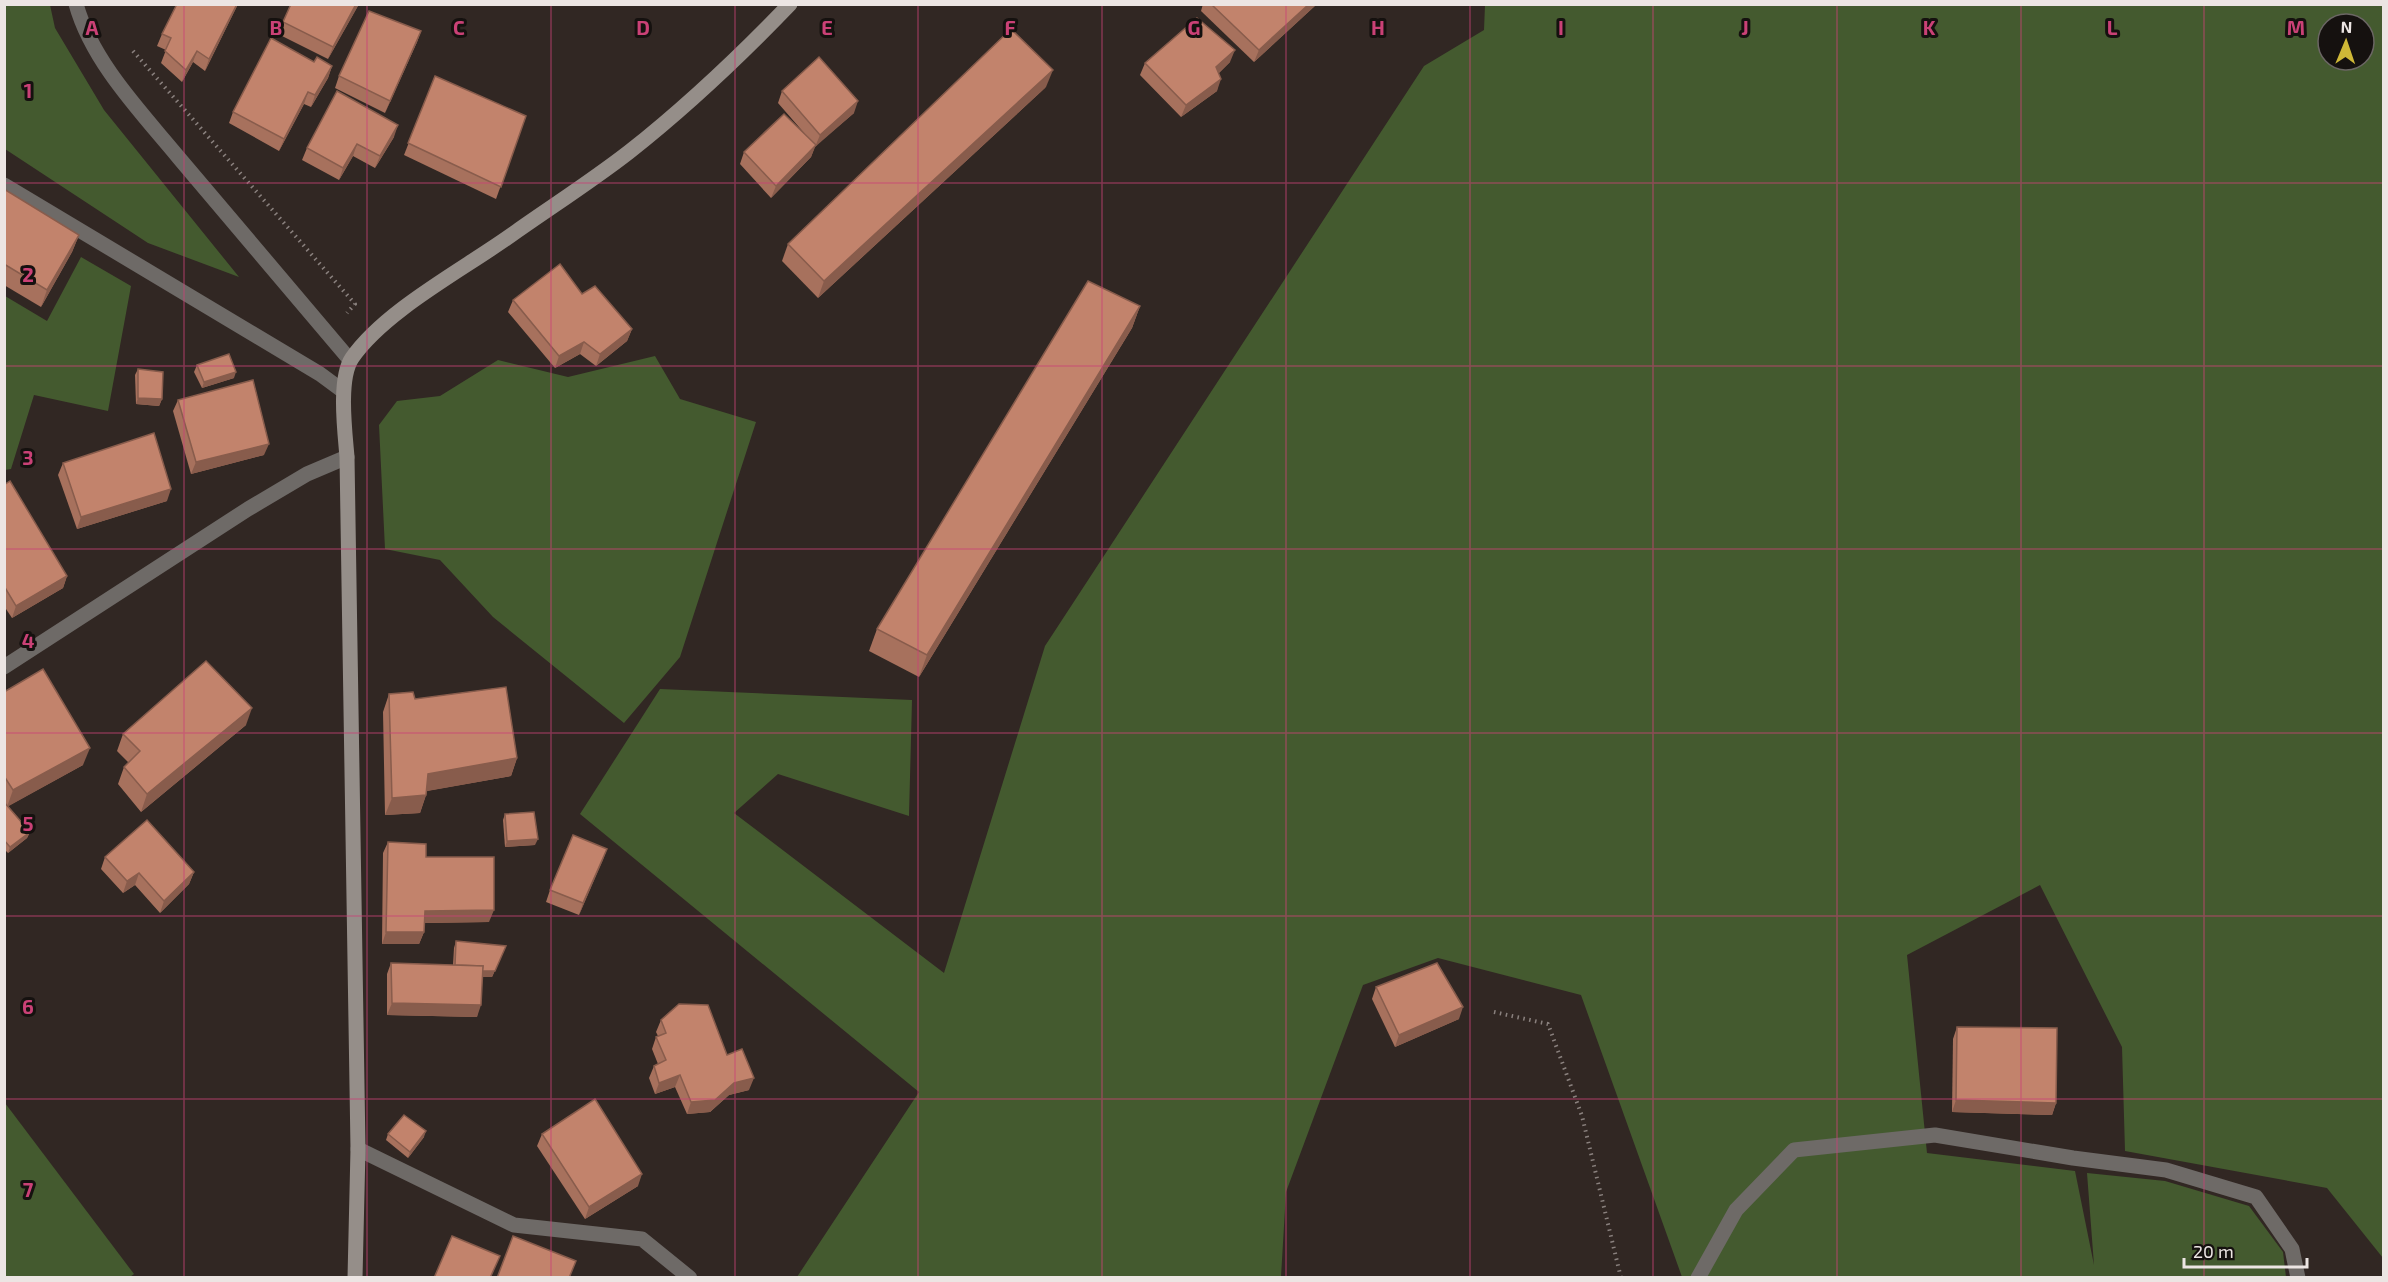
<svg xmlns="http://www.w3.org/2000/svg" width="2388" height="1282" font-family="'Exo 2',sans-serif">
<rect width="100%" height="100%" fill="#312723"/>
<g fill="#445a2f" fill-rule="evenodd">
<polygon points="4,5 50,5 55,28 104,110 239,277 148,243 5,149"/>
<path d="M1485 5H2383V1258L2327 1188 2125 1151 2122 1047 2040 885 1907 955 1927 1153 2075 1171 2094 1265 2087 1173 2165 1181 2249 1206 2283 1252 2286 1277H1682L1581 995 1438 958 1363 985 1286 1192 1281 1277H797L919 1092 580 814 660 689 912 700 909 816 778 774 734 813 944 973 1045 646 1424 66 1484 30ZM2328 24H2364V60H2328Z"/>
<polygon points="81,257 131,286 108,411 34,395 11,469 5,470 5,296 47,321"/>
<polygon points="655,356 680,399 756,422 680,657 624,723 493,617 440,560 385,549 379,425 397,401 440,396 498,360 568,377"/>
<polygon points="5,1103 134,1274 130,1277 5,1277"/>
</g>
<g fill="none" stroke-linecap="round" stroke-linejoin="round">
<g stroke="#8a817e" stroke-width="4" stroke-dasharray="1.5 4.5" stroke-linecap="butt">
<polyline points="133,51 355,304 347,313"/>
<polyline points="1494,1012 1548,1024 1582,1116 1621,1278"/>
</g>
<polyline stroke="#6e6a67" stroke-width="15" points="4,185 320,374 343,391"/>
<g stroke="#6e6a67" stroke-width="15">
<path d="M76 4C92 62 142 113 179 158 236 226 294 293 350 360"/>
<polyline points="4,667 248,509 307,474 347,457"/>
<polyline points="358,1149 514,1225 642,1239 690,1278"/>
<polyline points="1698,1278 1736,1210 1794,1150 1935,1135 2073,1158 2166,1170 2256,1197 2292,1249 2298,1278"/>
</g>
<path stroke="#958e89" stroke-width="15" d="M355 1278 358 1149 347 457C345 432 338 379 352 358 386 309 468 267 517 231 554 205 593 180 629 152 686 107 739 57 790 4"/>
</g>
<g fill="#a7715d">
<polygon points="238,4 205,71 193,62 182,82 161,63 166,50 157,46 162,34"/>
<polygon points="291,4 359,4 328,59 278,34 283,22"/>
<polygon points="1203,4 1317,4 1254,62 1201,11"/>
<polygon points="421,31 417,42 385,113 335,88 339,76"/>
<polygon points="314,62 332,66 328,78 311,107 304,104 279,151 229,123 233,112"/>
<polygon points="1230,62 1219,73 1217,91 1181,117 1140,75 1145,63"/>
<polygon points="435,76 526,116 496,199 404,155"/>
<polygon points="1046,87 818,298 782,261 788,244"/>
<polygon points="782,91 854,113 815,146 811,157 771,198 740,164 744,152 805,134 778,103"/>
<polygon points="394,137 375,168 353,156 339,180 302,160 307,148"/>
<polygon points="4,189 79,235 72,252 41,307 4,285"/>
<polygon points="582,294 632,329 627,341 596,366 580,354 555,368 508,312 513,300"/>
<polygon points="1140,306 1132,328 919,677 869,651 877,629"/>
<polygon points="197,365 234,378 202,388 194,372"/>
<polygon points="138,369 162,399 159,406 136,404 135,375"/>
<polygon points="178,400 264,455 191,474 173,411"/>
<polygon points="63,463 167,501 77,529 58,475"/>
<polygon points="4,485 67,576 63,588 12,618 4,606"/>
<polygon points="4,692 83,765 8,806 30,832 27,838 8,853 4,849"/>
<polygon points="389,694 415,699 517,758 511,776 426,791 426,795 420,813 385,815 383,712"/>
<polygon points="246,725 141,812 118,784 124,767 129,763 117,751 123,734"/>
<polygon points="505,814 535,845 505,847 503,820"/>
<polygon points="388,842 426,857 489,922 424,923 424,932 419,944 382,944 383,853"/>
<polygon points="607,849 579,915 546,902 550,890"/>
<polygon points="105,857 194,872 189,884 160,913 135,885 123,893 101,869"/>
<polygon points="456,941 506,946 492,977 482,977 477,1017 387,1015 387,974 391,963 453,965 454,948"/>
<polygon points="1376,987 1459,1019 1395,1047 1372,999"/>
<polygon points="661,1020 727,1055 749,1090 729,1095 710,1112 687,1114 675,1087 655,1094 649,1078 654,1066 658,1064 652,1049 656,1037 658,1036 656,1032"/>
<polygon points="1957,1027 2056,1103 2052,1115 1952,1112 1953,1039"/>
<polygon points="388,1134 424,1137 408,1158 386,1140"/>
<polygon points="542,1134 638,1186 585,1219 537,1146"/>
</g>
<g fill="#885c4c">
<polygon points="237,4 238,4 205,71 209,59"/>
<polygon points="356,4 359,4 328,59 333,47"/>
<polygon points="1309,4 1317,4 1254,62 1259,50"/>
<polygon points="421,31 417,42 385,113 390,101"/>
<polygon points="1235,50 1230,62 1212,79 1216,67"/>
<polygon points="197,51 193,62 182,82 186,70"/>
<polygon points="332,66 328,78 311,107 315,95"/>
<polygon points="1053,70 1046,87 818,298 824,281"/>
<polygon points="1221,79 1217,91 1181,117 1186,105"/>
<polygon points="308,92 304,104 279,151 284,139"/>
<polygon points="858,101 854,113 815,147 820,135"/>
<polygon points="398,125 394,137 375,168 380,156"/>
<polygon points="357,144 353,156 339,180 343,168"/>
<polygon points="816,145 811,157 771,198 776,186"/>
<polygon points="79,235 72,252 41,307 47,290"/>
<polygon points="1140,306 1132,328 919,677 927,655"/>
<polygon points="632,329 627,341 596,366 600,354"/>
<polygon points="584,342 580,354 555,368 559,356"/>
<polygon points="236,372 234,378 202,388 204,382"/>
<polygon points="138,398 162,399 159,406 136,404"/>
<polygon points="269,444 264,455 191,474 196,462"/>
<polygon points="171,489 167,501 77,529 81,517"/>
<polygon points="67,576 63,588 12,618 16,606"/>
<polygon points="252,708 246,725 141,812 147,794"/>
<polygon points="90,748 83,765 7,807 13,790"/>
<polygon points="517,758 511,776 422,792 428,774"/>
<polygon points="426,795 420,813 385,815 392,798"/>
<polygon points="30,832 27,838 8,853 10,847"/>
<polygon points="538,839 535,845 505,847 507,841"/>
<polygon points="607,849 603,860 579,915 583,903"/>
<polygon points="194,872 189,884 160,913 164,901"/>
<polygon points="139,873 135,885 123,893 127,881"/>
<polygon points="494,910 489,922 421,923 425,911"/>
<polygon points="386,932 424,932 419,944 382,944"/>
<polygon points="506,946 492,977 452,977"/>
<polygon points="392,1003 481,1005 477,1017 387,1015"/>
<polygon points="1463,1007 1459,1019 1395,1047 1399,1035"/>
<polygon points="680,1075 675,1087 655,1094 659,1083"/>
<polygon points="754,1078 749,1090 729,1095 710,1112 687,1114 691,1102 734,1083"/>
<polygon points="1956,1100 2056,1103 2052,1115 1952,1112"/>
<polygon points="426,1131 424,1137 408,1158 410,1152"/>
<polygon points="642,1174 638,1186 585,1219 589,1207"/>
</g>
<g fill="#c2836c" stroke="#885c4c" stroke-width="1.5">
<polygon points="177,4 237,4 209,59 197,51 186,70 165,51 171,38 162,34"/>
<polygon points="291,4 356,4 333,47 283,22"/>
<polygon points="1211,4 1309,4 1259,50"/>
<polygon points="369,11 421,31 390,101 339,76"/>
<polygon points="1197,18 1235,50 1216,67 1221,79 1186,105 1145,63"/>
<polygon points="1011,29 1053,70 824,281 788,244"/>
<polygon points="271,38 314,62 317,57 332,66 315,95 308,92 284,139 233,112"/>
<polygon points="819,57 858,101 820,135 782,91"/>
<polygon points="435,76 526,116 501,187 408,143"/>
<polygon points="337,91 398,125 380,156 357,144 343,168 307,148"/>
<polygon points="784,114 816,145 776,186 744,152"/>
<polygon points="4,189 79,235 47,290 4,264"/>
<polygon points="560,264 582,294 595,286 632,329 600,354 584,342 559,356 513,300"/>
<polygon points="1088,281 1140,306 927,655 877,629"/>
<polygon points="229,354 236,372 204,382 197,365"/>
<polygon points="138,369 163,372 162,399 138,398"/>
<polygon points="253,380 269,444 196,462 178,400"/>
<polygon points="154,433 171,489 81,517 63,463"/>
<polygon points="10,481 67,576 16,606 4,586 4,485"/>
<polygon points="206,661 252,708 147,794 124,767 140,751 123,734"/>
<polygon points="43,669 90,748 13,790 4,776 4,692"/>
<polygon points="506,687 517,758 428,774 426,795 392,798 389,694 413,692 415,699"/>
<polygon points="4,802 30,832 10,847 4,840"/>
<polygon points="534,812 538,839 507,841 505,814"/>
<polygon points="147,820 194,872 164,901 139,873 127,881 105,857"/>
<polygon points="573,835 607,849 583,903 550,890"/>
<polygon points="388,842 426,844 426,857 494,857 494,910 425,911 424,932 386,932"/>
<polygon points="456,941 506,946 495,971 482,971 483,966 455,965"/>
<polygon points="391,963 483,966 481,1005 392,1003"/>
<polygon points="1437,963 1463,1007 1399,1035 1376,987"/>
<polygon points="679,1004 708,1005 727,1055 742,1049 754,1078 734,1083 715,1100 691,1102 680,1075 659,1083 654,1066 666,1060 656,1037 666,1033 661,1020"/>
<polygon points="1957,1027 2057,1028 2056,1103 1956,1100"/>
<polygon points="595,1099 642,1174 589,1207 542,1134"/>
<polygon points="404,1115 426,1131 410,1152 388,1134"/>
<polygon points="452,1236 500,1256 490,1278 434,1278"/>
<polygon points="513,1236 576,1261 569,1278 497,1278"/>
</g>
<path fill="none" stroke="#ca4176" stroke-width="1.5" stroke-opacity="0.55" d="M184 4V1278M367 4V1278M551 4V1278M735 4V1278M918 4V1278M1102 4V1278M1286 4V1278M1470 4V1278M1653 4V1278M1837 4V1278M2021 4V1278M2204 4V1278M4 183H2384M4 366H2384M4 549H2384M4 733H2384M4 916H2384M4 1099H2384"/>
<g font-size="20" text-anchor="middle" font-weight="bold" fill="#ca4176" stroke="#15110f" stroke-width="6" stroke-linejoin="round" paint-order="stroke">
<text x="92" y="35">A</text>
<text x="276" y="35">B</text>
<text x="459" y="35">C</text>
<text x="643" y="35">D</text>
<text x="827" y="35">E</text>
<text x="1010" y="35">F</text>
<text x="1194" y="35">G</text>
<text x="1378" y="35">H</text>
<text x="1561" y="35">I</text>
<text x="1745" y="35">J</text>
<text x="1929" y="35">K</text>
<text x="2112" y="35">L</text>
<text x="2296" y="35">M</text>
<text x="28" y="98">1</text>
<text x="28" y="282">2</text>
<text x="28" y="465">3</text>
<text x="28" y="648">4</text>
<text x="28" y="831">5</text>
<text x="28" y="1014">6</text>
<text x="28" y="1197">7</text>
</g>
<rect width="2388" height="1282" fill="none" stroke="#ece5e3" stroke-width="12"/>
<g transform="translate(2346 42) rotate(2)"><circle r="28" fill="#15110f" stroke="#6b6664" stroke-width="1.5"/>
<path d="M0-4.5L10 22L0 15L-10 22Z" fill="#cfb837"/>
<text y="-9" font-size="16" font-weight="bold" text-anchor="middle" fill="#ece5e3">N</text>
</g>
<path d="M2184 1258v9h123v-9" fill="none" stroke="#ece5e3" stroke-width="3"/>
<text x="2193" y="1258" font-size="18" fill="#ece5e3" stroke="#15110f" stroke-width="4.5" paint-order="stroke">20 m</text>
</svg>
